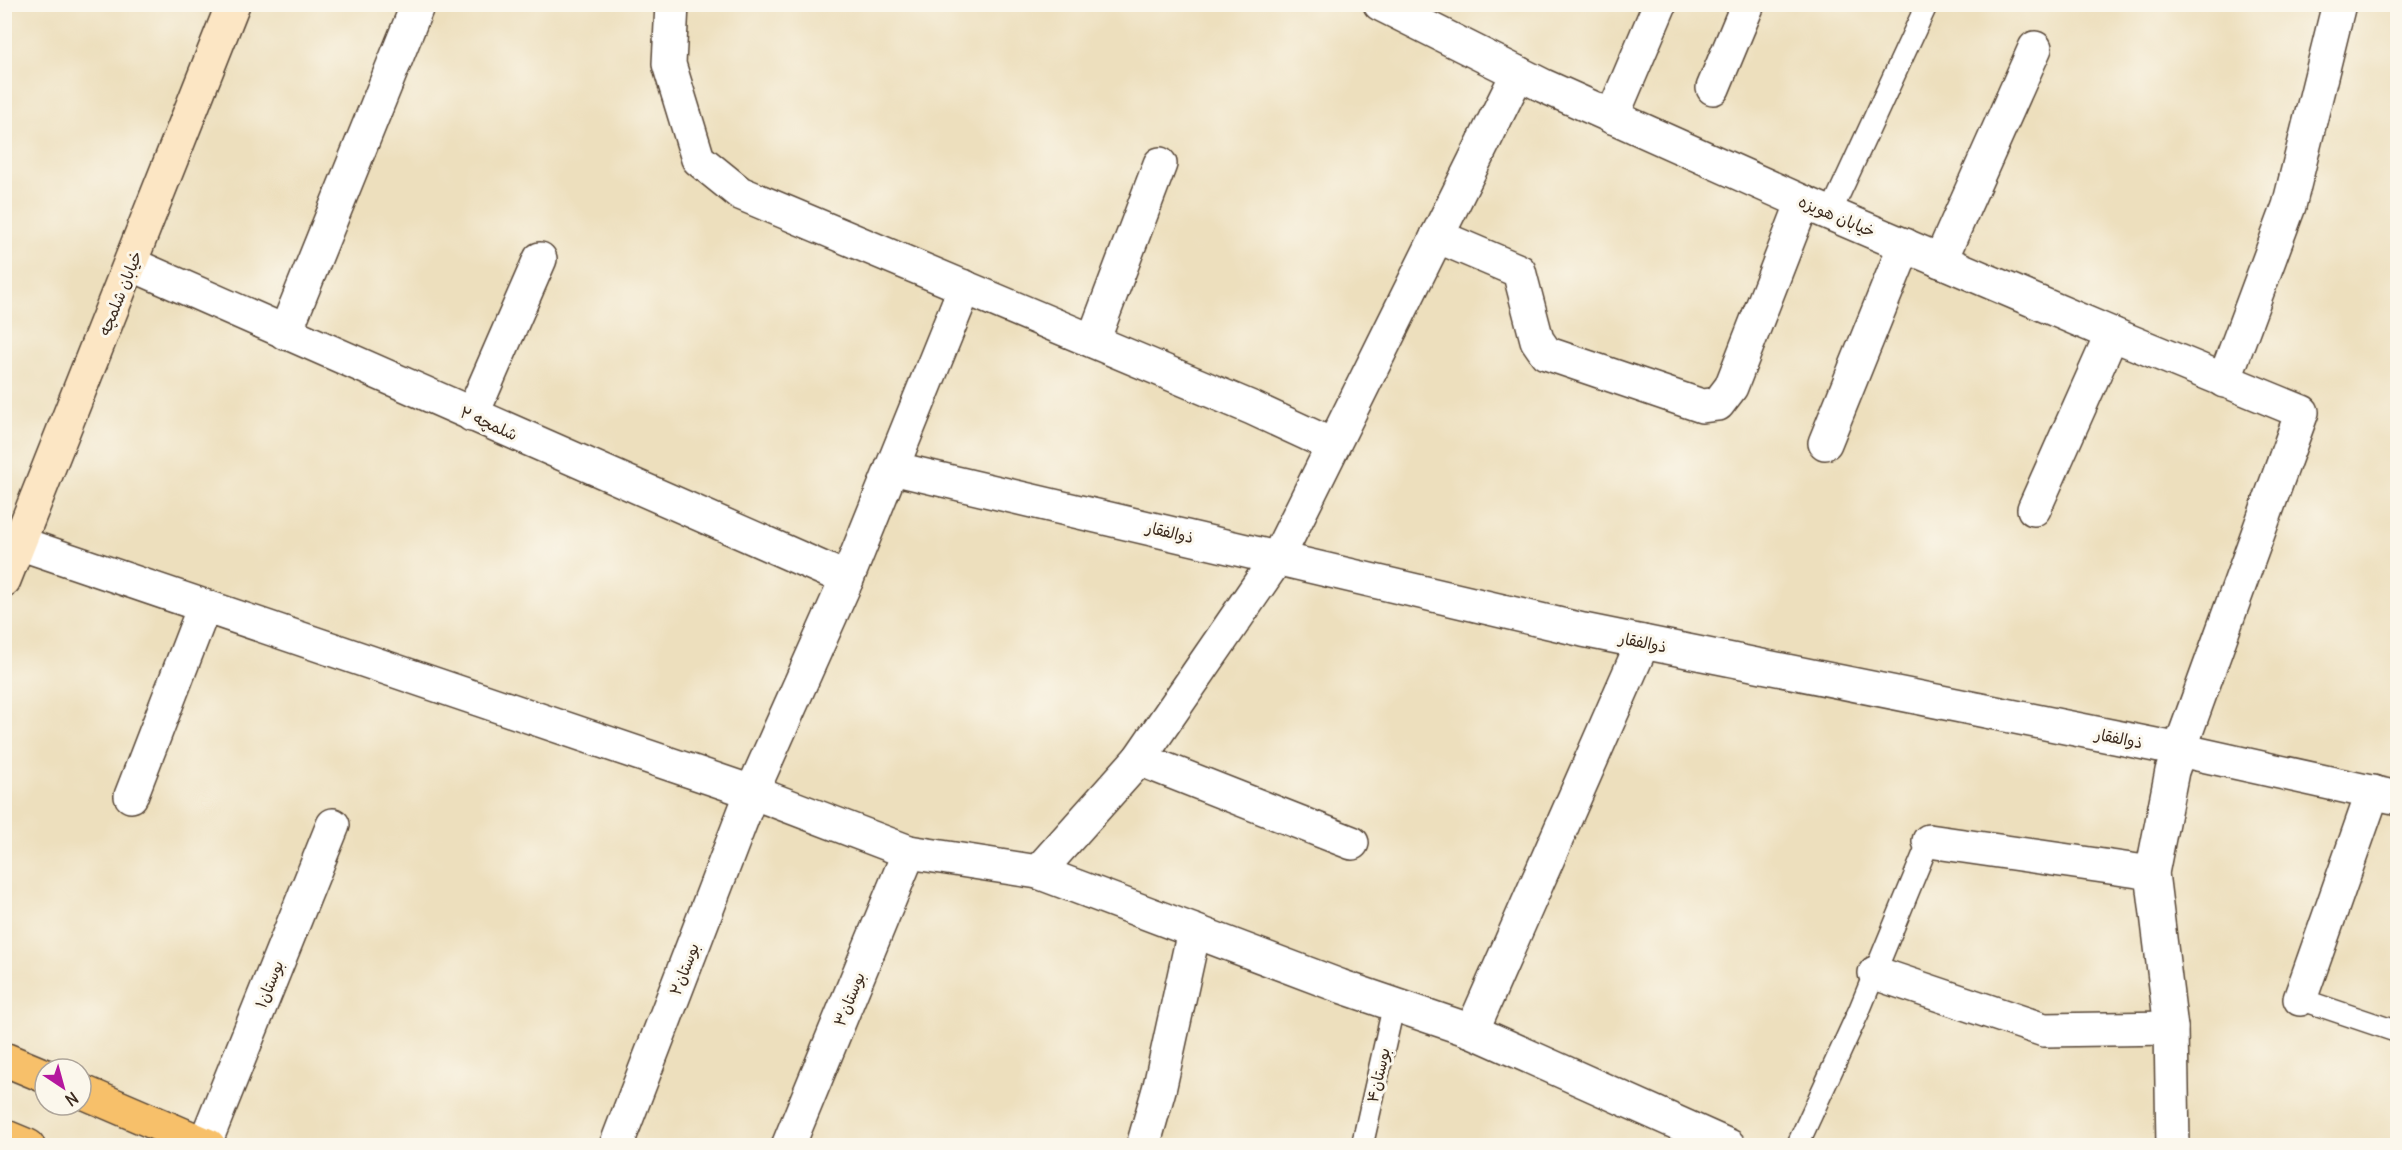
<svg xmlns="http://www.w3.org/2000/svg" width="2402" height="1150" font-family="Delius,'Playpen Sans Arabic',sans-serif">
<rect width="100%" height="100%" fill="#fbf7ec"/>
<filter id="ink" filterUnits="userSpaceOnUse"><feTurbulence type="fractalNoise" baseFrequency=".0167" numOctaves="2"/><feDisplacementMap in="SourceGraphic" scale="12" xChannelSelector="R" yChannelSelector="G"/><feConvolveMatrix kernelMatrix="1 2 1 2 8 2 1 2 1" color-interpolation-filters="sRGB"/></filter>
<filter id="wash" filterUnits="userSpaceOnUse"><feTurbulence type="fractalNoise" baseFrequency=".008" numOctaves="4" result="noise"/><feDisplacementMap in="SourceGraphic" scale="24" xChannelSelector="R" yChannelSelector="G"/><feGaussianBlur stdDeviation="1.35" result="paint"/><feColorMatrix in="noise" values="0 0 0 0 0 0 0 0 0 0 0 0 0 0 0 0 0 1.4 0 .05"/><feComposite in="paint" operator="in"/></filter>
<g filter="url(#wash)">
<rect width="100%" height="100%" fill="#eddfbd"/>
</g>
<g filter="url(#ink)">
<g fill="none" stroke-linecap="round" stroke-linejoin="round">
<defs>
<g id="lane">
<polyline points="1830,214 1927,4"/>
<polyline points="2300,999 2398,1032"/>
<polyline points="1362,1146 1394,1004"/>
<polyline points="1797,1146 1859,1011 1929,841"/>
</g>
<g id="street">
<polyline points="672,4 669,64 698,159 740,193 1252,408 1332,445"/>
<polyline points="1380,4 1544,86 1803,202 2112,334 2302,412 2172,771 2152,873 2171,1028 2173,1146"/>
<polyline points="1713,88 1748,4"/>
<polyline points="1612,117 1660,4"/>
<polyline points="1437,236 1519,271 1537,340 1546,353 1702,406 1718,404 1731,387 1803,202"/>
<polyline points="1940,261 2035,48"/>
<polyline points="131,264 847,579"/>
<polyline points="285,333 418,4"/>
<polyline points="1093,341 1160,164"/>
<polyline points="2224,381 2289,206 2339,4"/>
<polyline points="472,415 540,259"/>
<polyline points="1825,443 1905,245"/>
<polyline points="892,468 1583,630 2180,750 2398,798"/>
<polyline points="2034,509 2112,334"/>
<polyline points="4,538 752,792 909,852 1038,872 1340,986 1472,1031 1729,1146"/>
<polyline points="1139,759 1352,843"/>
<polyline points="131,796 204,607"/>
<polyline points="1929,841 2152,873"/>
<polyline points="1038,872 1139,759 1278,557 1518,73"/>
<polyline points="1875,973 2044,1030 2171,1028"/>
<polyline points="2300,999 2373,792"/>
<polyline points="1472,1031 1643,642"/>
<polyline points="205,1143 333,825"/>
<polyline points="616,1146 752,792 847,579 965,287"/>
<polyline points="788,1146 909,852"/>
<polyline points="1143,1146 1160,1086 1194,931"/>
</g>
<polyline id="secondary" points="4,580 233,4"/>
<g id="primary">
<polyline points="4,1059 45,1076"/>
<polyline points="81,1091 209,1146"/>
<polyline points="4,1136 28,1146"/>
</g>
</defs>
<use href="#lane" stroke="#564536" stroke-width="24"/>
<use href="#street" stroke="#564536" stroke-width="36"/>
<use href="#secondary" stroke="#564536" stroke-width="36"/>
<use href="#primary" stroke="#564536" stroke-width="36"/>
<use href="#lane" stroke="#fff" stroke-width="21"/>
<use href="#street" stroke="#fff" stroke-width="33"/>
<use href="#secondary" stroke="#fce6c4" stroke-width="33"/>
<use href="#primary" stroke="#f7c06b" stroke-width="33"/>
</g>
</g>
<g text-anchor="middle" stroke-width="6" stroke-linejoin="round" paint-order="stroke">
<g font-size="16" fill="#3b2a1e" stroke="#fbf7ec">
<text transform="translate(1837 216) rotate(23)" y="6">خیابان هویزه</text>
<text transform="translate(120 293) rotate(-68)" y="6">خیابان شلمچه</text>
<text transform="translate(489 423) rotate(24)" y="6">شلمچه ۲</text>
<text transform="translate(1170 532) rotate(13)" y="6">ذوالفقار</text>
<text transform="translate(1643 642) rotate(11)" y="6">ذوالفقار</text>
<text transform="translate(2119 738) rotate(11)" y="6">ذوالفقار</text>
<text transform="translate(684 969) rotate(-69)" y="6">بوستان۲</text>
<text transform="translate(269 984) rotate(-68)" y="6">بوستان۱</text>
<text transform="translate(849 999) rotate(-68)" y="6">بوستان۳</text>
<text transform="translate(1378 1075) rotate(-77)" y="6">بوستان۴</text>
</g>
</g>
<rect width="2402" height="1150" fill="none" stroke="#fbf7ec" stroke-width="24"/>
<g transform="translate(63 1087) rotate(144)"><circle r="28" fill="#fbf7ec" stroke="#aea59a" stroke-width="1.5"/>
<path d="M0-4.5L10 22L0 15L-10 22Z" fill="#b5179e"/>
<text y="-9" font-size="16" font-weight="bold" text-anchor="middle" fill="#3b2a1e">N</text>
</g>
</svg>
